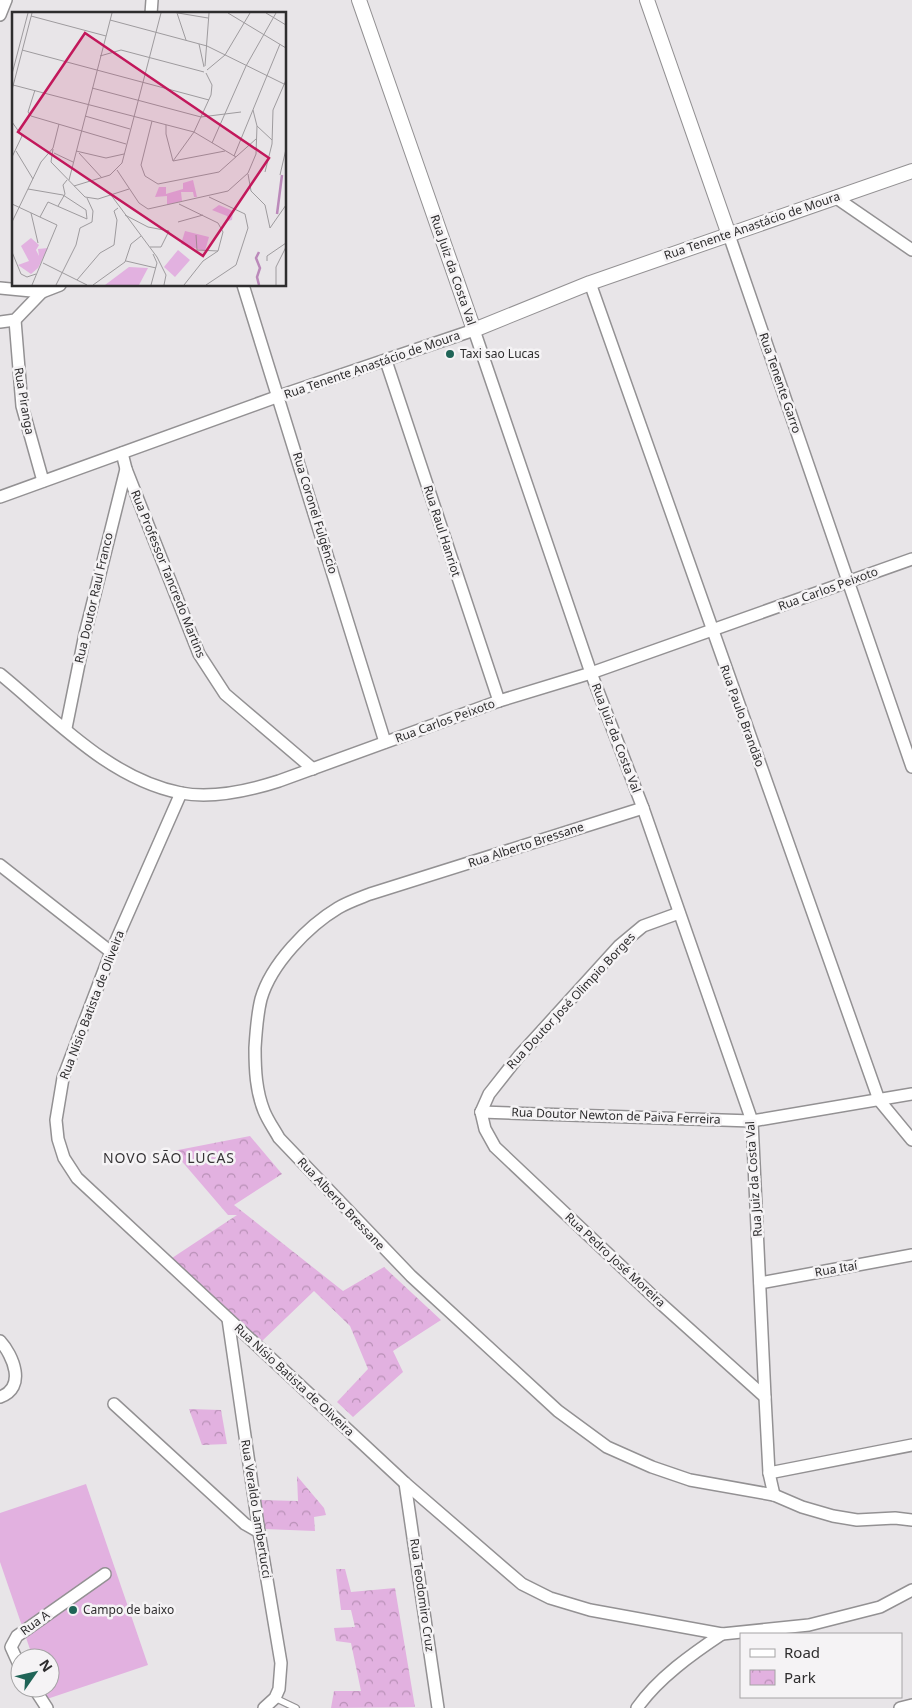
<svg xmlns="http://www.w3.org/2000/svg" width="912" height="1708" font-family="'Noto Sans',sans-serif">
<defs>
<pattern id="park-crowns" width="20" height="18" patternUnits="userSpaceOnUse" patternTransform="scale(1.25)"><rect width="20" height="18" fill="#e2b1e0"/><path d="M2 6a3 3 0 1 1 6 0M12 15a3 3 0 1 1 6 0" fill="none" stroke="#b890b6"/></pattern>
</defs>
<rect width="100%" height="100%" fill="#e8e5e8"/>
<polygon fill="#e2b1e0" points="86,1484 148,1665 47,1699 43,1688 50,1688 50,1658 33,1658 0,1562 0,1513"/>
<g fill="url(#park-crowns)">
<polygon points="250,1136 282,1174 234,1205 343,1291 384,1267 441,1320 393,1351 403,1372 353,1417 337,1402 368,1369 350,1326 314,1291 260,1343 169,1260 237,1215 228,1215 173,1151"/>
<polygon points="189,1409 221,1410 227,1444 202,1445"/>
<polygon points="297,1476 324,1508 326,1515 314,1517 315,1531 264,1529 260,1500 298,1501"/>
<polygon points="336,1569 345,1569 351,1592 395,1588 415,1707 331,1708 334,1691 361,1691 351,1643 336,1641 334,1628 355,1627 351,1610 341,1610"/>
</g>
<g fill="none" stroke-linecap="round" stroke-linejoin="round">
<defs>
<polyline id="service" points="275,1698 296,1708"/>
<g id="minor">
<polyline points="151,14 152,0"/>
<polyline points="0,15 6,0"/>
<polyline points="835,197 912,250"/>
<polyline points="729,235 912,767"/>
<polyline points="590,283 879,1100 912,1140"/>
<polyline points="243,285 385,742"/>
<polyline points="0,288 42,292 60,285"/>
<polyline points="15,320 22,406 43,481"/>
<polyline points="0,322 15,320 42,292"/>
<polyline points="386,361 499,701"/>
<polyline points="122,453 126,469 199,654 225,694 313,769"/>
<polyline points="0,497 279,396 474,330 591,673 643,808 752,1121 765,1397 769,1473 774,1495"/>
<path d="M0 674C54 718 109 779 181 793 213 799 248 791 279 781L499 701 591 673 912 559"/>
<polyline points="66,728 85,634 126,469"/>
<polyline points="181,793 111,952 63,1078 56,1120 58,1139 64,1158 77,1178 405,1483 522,1584 550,1598 590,1610 722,1634 809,1625 880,1607 912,1590"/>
<path d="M643 808 370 894C360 898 348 902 338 908 308 926 271 964 261 999 257 1015 256 1032 255 1048 255 1070 256 1091 264 1111 268 1121 274 1129 279 1138L411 1276 558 1411 607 1447 652 1467 690 1480 774 1495 802 1507 833 1516 857 1520 895 1518 912 1520"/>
<polyline points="0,865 111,952"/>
<polyline points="481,1112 752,1121 912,1094"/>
<polyline points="481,1112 485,1129 495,1147 658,1301 765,1397"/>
<polyline points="481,1112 489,1094 519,1056 619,946 643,926 679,913"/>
<polyline points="760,1283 912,1255"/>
<polyline points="228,1319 259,1532 281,1663 279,1689 275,1698 264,1708"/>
<path d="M0 1341C13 1355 27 1388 0 1397"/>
<polyline points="114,1404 245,1524 259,1532"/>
<polyline points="769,1473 912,1445"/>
<polyline points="405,1483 438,1708"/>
<polyline points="20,1667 11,1647 17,1636 105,1574"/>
<polyline points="34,1688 47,1708"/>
<path d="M637 1708C658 1678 692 1654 722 1634"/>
<polyline points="900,1708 912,1705"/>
</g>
<g id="tertiary">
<polyline points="359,0 474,330 590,283 912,171"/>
<polyline points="647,0 729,235"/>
</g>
</defs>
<use href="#service" stroke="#939193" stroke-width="8"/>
<use href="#minor" stroke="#939193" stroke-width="14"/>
<use href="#tertiary" stroke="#939193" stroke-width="16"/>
<use href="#service" stroke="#fff" stroke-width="5.5"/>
<use href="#minor" stroke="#fff" stroke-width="11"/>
<use href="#tertiary" stroke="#fff" stroke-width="14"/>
</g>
<g fill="#1f6457" stroke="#f5f3f5" stroke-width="2">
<circle cx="450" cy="354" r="5"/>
<circle cx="73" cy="1610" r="5"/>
</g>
<g text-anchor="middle" stroke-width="5" stroke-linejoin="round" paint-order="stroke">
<g font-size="12" fill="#2e2d2e" stroke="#f5f3f5">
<text transform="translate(752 226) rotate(-19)" y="4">Rua Tenente Anastácio de Moura</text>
<text transform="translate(453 270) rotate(71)" y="4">Rua Juiz da Costa Val</text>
<text transform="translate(372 365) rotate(-19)" y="4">Rua Tenente Anastácio de Moura</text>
<text transform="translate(780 383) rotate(71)" y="4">Rua Tenente Garro</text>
<text transform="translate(24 401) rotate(80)" y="4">Rua Piranga</text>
<text transform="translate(315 513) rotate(73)" y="4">Rua Coronel Fulgêncio</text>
<text transform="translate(442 531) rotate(72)" y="4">Rua Raul Hanriot</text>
<text transform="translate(168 574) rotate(68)" y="4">Rua Professor Tancredo Martins</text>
<text transform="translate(828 589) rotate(-20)" y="4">Rua Carlos Peixoto</text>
<text transform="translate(94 598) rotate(-77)" y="4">Rua Doutor Raul Franco</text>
<text transform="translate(742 716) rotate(70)" y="4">Rua Paulo Brandão</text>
<text transform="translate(445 721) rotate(-20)" y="4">Rua Carlos Peixoto</text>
<text transform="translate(616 738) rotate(69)" y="4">Rua Juiz da Costa Val</text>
<text transform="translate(526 845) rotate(-18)" y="4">Rua Alberto Bressane</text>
<text transform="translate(571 1001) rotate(-47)" y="4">Rua Doutor José Olimpio Borges</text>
<text transform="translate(92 1005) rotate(-69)" y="4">Rua Nísio Batista de Oliveira</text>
<text transform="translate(616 1116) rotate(2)" y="4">Rua Doutor Newton de Paiva Ferreira</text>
<text transform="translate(754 1179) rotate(-94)" y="4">Rua Juiz da Costa Val</text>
<text transform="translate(341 1204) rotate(47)" y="4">Rua Alberto Bressane</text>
<text transform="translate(615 1260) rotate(43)" y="4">Rua Pedro José Moreira</text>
<text transform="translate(836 1269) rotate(-10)" y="4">Rua Itaí</text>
<text transform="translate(294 1380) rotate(43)" y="4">Rua Nísio Batista de Oliveira</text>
<text transform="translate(256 1509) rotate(81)" y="4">Rua Veraldo Lambertucci</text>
<text transform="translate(422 1595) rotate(82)" y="4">Rua Teodomiro Cruz</text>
<text transform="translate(35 1623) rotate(-36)" y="4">Rua A</text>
</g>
<g font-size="12" fill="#2e2d2e" stroke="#f5f3f5" text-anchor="start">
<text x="460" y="358">Taxi sao Lucas</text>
<text x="83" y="1614">Campo de baixo</text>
</g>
<g font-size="14" letter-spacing="1" fill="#363436" stroke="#f5f3f5">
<text x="169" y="1163">NOVO SÃO LUCAS</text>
</g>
</g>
<g transform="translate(12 12)">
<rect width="274" height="274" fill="#e8e5e8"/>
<path d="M173 219 197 225 193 239 169 232ZM166 238 178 248 163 265 152 255ZM117 255 136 256 127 273H93Z" fill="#e2b1e0"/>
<path d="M181 168 185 185H182L181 180H169L170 189 155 193V184L143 185 147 175H154V182L171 177V171ZM207 193 221 199 220 208 216 209 215 204 200 198ZM19 226 27 233 24 238 27 244 26 237 36 236 26 256 19 262 6 253 17 249 9 234Z" fill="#e2b1e0"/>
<path fill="none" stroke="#bb89ba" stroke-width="2.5" d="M265 202 270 163M247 240 244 246 248 256 245 265 247 273"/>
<path fill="none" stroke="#9e9b9e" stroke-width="1" d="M165 1 174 28M166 1 196 6M216 1 274 36M254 1 274 13M19 4 94 24M98 8 195 34 274 73M187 32 192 55M10 38 197 88M88 44 109 38 192 60M193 54 197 1M195 58 213 43 238 1M0 62 16 1M1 73 182 120 224 145M80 76 189 105 229 100M0 78 20 1M23 78 16 100 19 104 114 132M73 104 118 117M140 109 129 153 133 164 146 172 207 160 244 127M0 110 10 124 0 145M154 113V122L161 149M245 114 260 128M200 131 234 54 264 1M41 137 39 150 73 185 86 187 117 177M4 139 21 167M64 139 94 146 112 142M42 141 61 150M67 141 90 166M222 144 268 32M161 149 182 120 199 83 200 73 194 61M161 149 213 139M105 158 127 191 136 197 216 179 236 161 244 142 245 114 241 98M253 160 260 132 261 98 274 68M236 162 239 179 253 193 258 216M268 163 274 137M57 168 100 1M62 174 98 163 110 151 149 1M16 177 51 183 74 198 75 207M99 183 145 245 154 263 152 273M0 192 45 213 20 273M167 192 206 211 211 220 206 239 191 249 172 273M46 194 53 182 51 173 55 168M19 201 26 231M113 203 136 215 157 219 149 235H138M28 205 36 190 75 207M0 210 29 150 41 136 47 112M166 210 191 203M258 216 274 193M184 223 185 238 206 239M0 240 9 262 15 265 24 262M114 249 144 256M255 249V244L274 231M31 251 75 273M65 268 88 241 102 233 105 208 102 199 106 196M44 273 64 233 68 216 80 210 81 199 75 186M81 273 113 250 119 232 129 224M139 273 145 251 141 242M194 273 224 253 236 216 233 202 197 185M264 273V255L274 235"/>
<path fill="#c2185b" fill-opacity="0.15" stroke="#c2185b" stroke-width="2.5" d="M73 21 257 146 191 244 6 120Z"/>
<rect width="274" height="274" fill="none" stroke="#2e2d2e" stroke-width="2.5"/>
</g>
<rect x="740" y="1633" width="162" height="65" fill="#f5f3f5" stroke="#a5a4a5"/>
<rect x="750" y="1649" width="25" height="8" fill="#ffffff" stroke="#a5a4a5"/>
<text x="784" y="1658" font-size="15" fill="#2e2d2e">Road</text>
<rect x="750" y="1670" width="25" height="15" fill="url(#park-crowns)" stroke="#a5a4a5"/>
<text x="784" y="1683" font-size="15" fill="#2e2d2e">Park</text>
<g transform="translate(35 1673) rotate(56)"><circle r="24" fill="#f5f3f5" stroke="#a5a4a5"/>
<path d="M0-4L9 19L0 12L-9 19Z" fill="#1f6457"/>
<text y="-8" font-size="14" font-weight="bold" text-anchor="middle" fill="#2e2d2e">N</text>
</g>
</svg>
